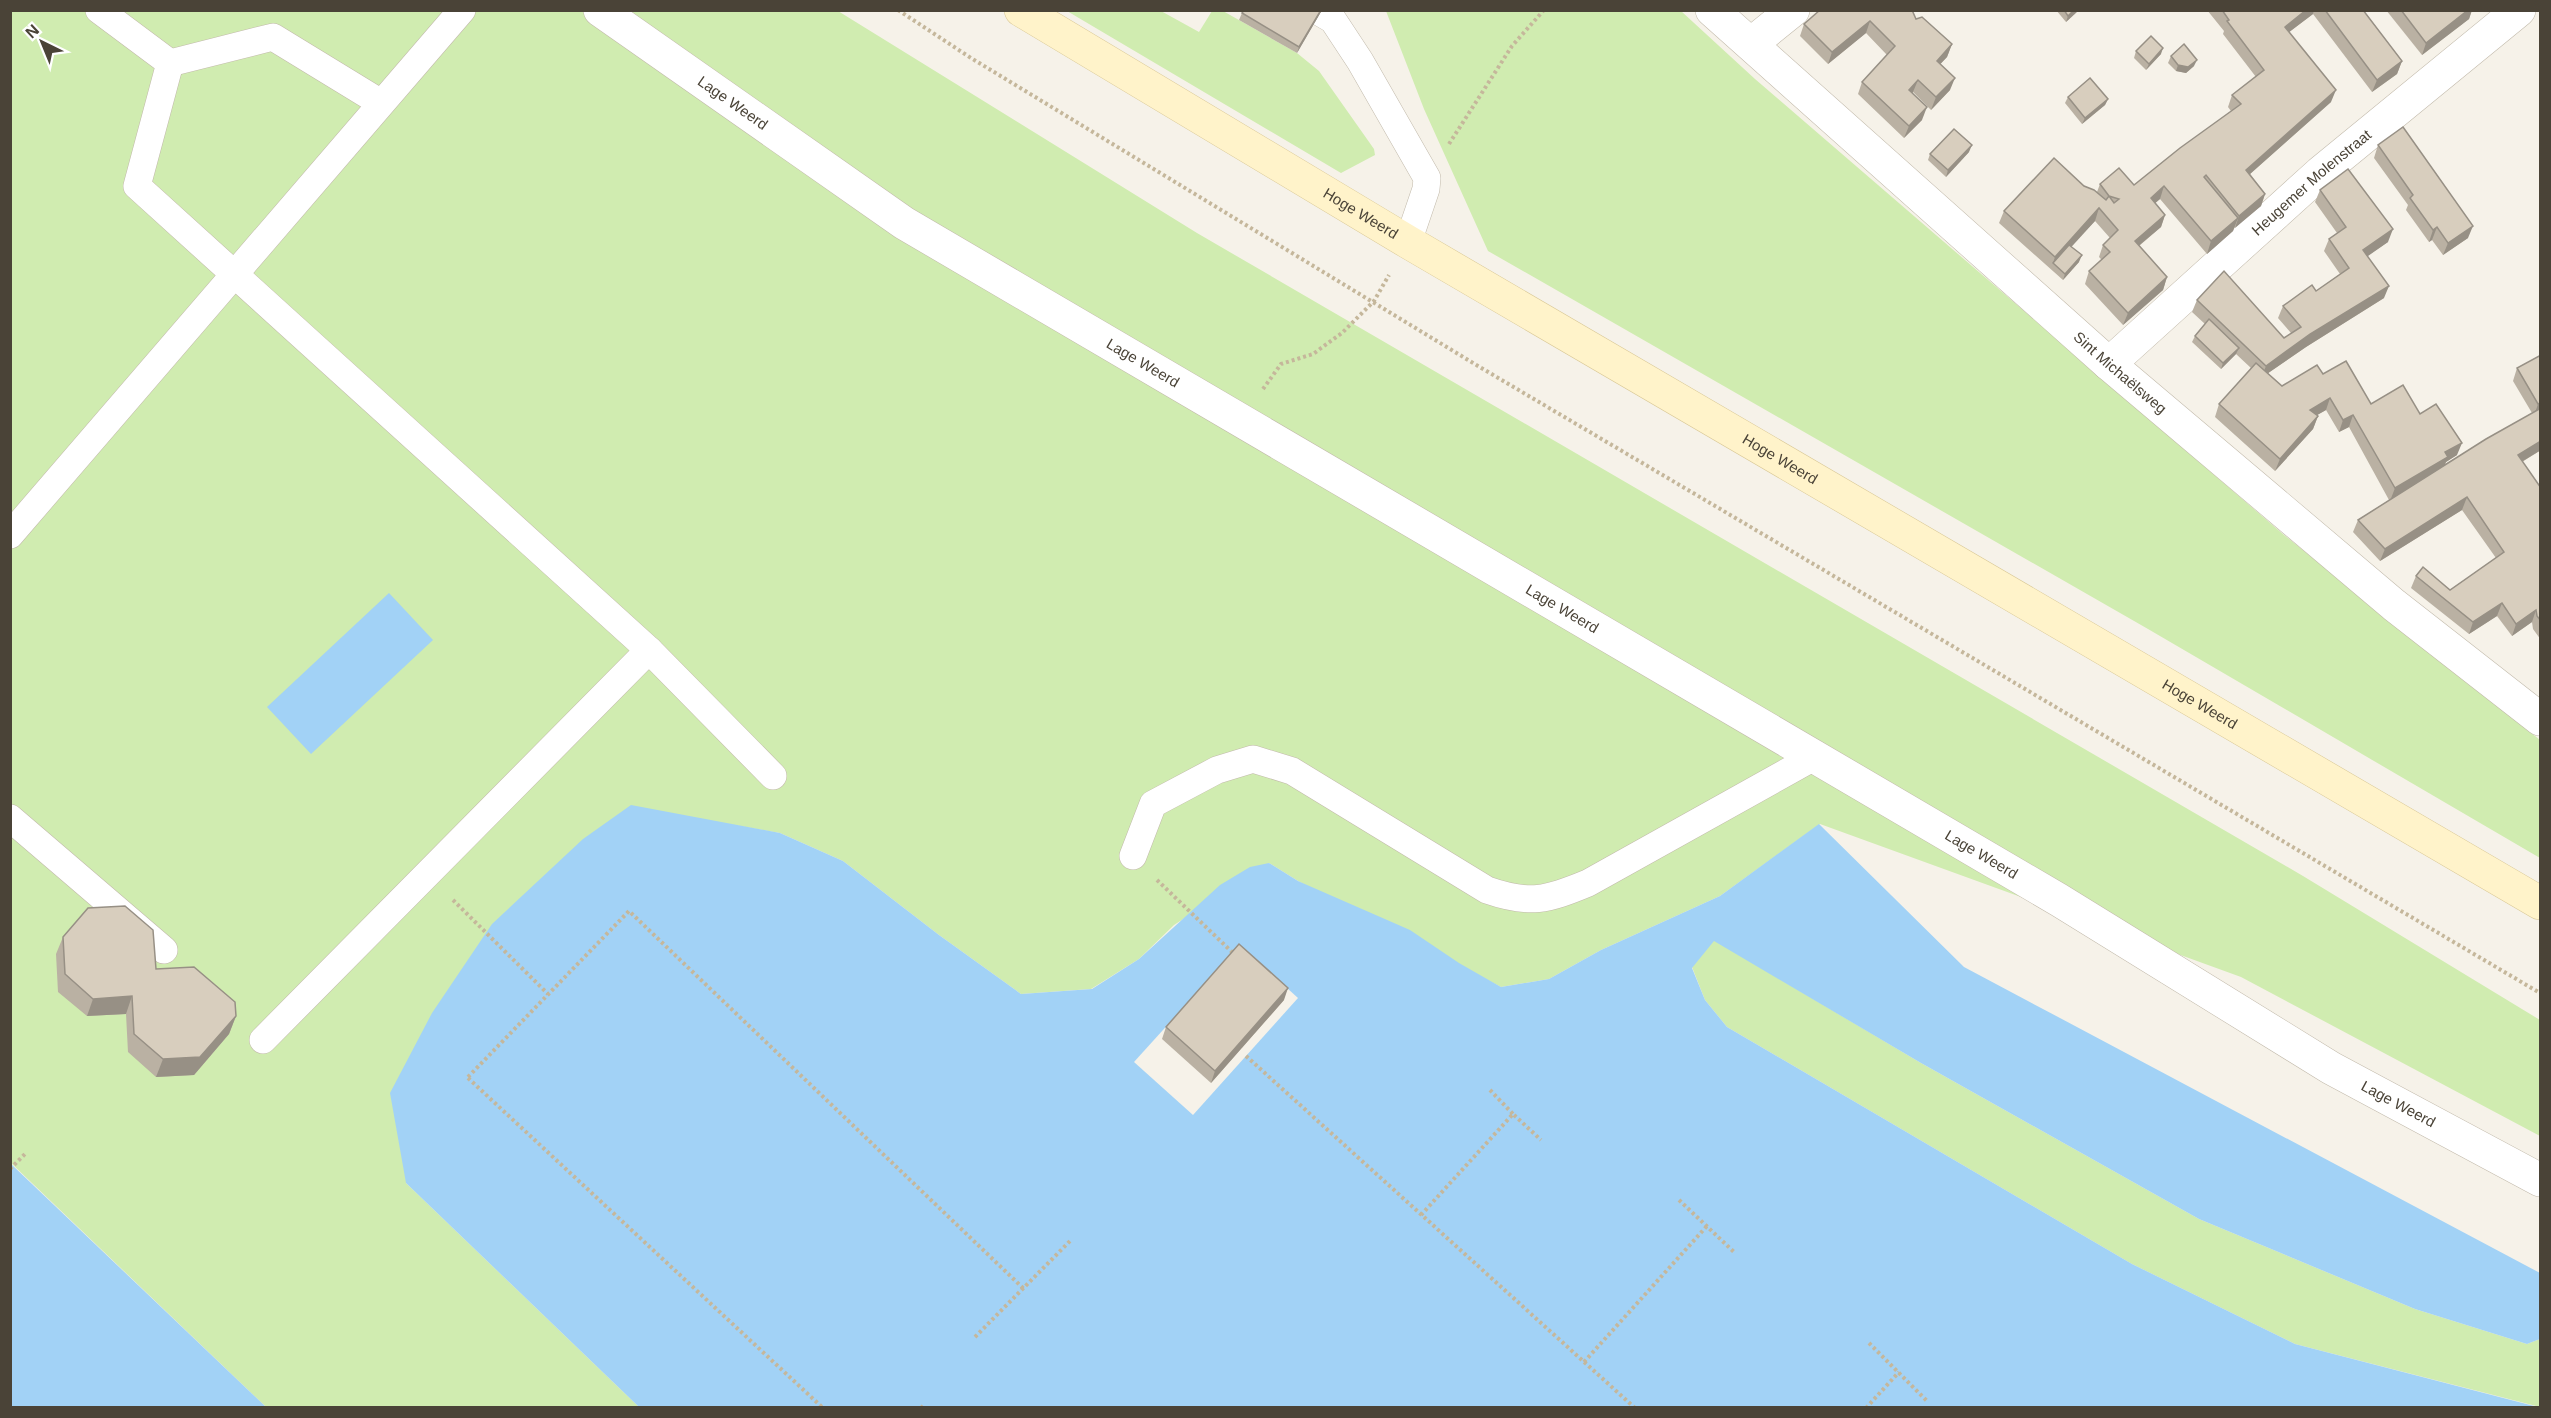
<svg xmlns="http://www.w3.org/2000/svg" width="2551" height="1418" font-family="Arial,sans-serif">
<rect width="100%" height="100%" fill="#f6f2e9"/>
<g fill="#d0ecb0">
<polygon points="10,11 838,11 1197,233 2303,876 2540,1020 2540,1136 2241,977 1820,824 1720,896 1601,950 1549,979 1501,987 1298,881 1269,863 1174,925 1139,959 1091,989 1021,994 939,935 843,861 780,833 705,820 406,1183 639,1407 266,1407 11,1163"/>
<polygon points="1067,11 1161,11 1199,32 1212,11 1223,11 1297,53 1319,71 1374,149 1375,155 1341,173"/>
<polygon points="1386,11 1681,11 1755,79 2284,535 2540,740 2540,858 2148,629 1488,251 1424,109"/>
<polygon points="1714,940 1921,1063 2199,1219 2415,1309 2527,1344 2540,1339 2540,1407 2295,1344 2132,1264 1727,1027 1705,1000 1692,967"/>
</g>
<g fill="#a2d2f6">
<polygon points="389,593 433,640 311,754 267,707"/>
<polygon points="631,805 780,833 843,861 939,935 1021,994 1092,989 1139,959 1220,885 1250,867 1269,863 1298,881 1410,930 1459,963 1501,987 1549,979 1601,950 1720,896 1819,824 1964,967 2540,1273 2540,1339 2527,1344 2415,1309 2199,1219 1921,1063 1714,941 1692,968 1705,1000 1727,1027 2132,1264 2295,1344 2538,1407 639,1407 406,1183 390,1093 432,1013 492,924 583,839"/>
<polygon points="10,1163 266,1407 11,1407"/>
</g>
<polygon fill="#f6f2e9" points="1240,945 1298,998 1193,1115 1134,1062"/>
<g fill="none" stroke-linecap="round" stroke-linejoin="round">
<defs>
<g id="lane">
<polyline points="99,10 170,63 137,186 649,650 773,776"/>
<polyline points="1321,13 1333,20 1360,61 1427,178 1426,189 1408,242"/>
<polyline points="170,63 273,37 381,103"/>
<polyline points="10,535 462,10"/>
<polyline points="10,818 164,950"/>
<path d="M1133 856 1153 804 1217 770 1253 759 1292 771 1487 890C1530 905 1547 900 1588 883L1814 757"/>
<polyline points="263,1040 649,650"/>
</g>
<g id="street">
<path id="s1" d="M600 10 904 223 2059 900 2331 1068 2540 1180"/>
<path id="s2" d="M1712 10 2109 364 2394 605 2540 719"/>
<polyline points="1751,44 1793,10"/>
<path id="s3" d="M2109 364 2320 173 2519 10"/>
</g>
<g id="secondary">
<path id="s4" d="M1021 10 1408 242 2540 903"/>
</g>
</defs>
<use href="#lane" stroke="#c2baab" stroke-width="28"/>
<use href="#street" stroke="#c2baab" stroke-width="34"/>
<use href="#secondary" stroke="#d9c896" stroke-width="34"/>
<g stroke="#c5b79b" stroke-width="4" stroke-dasharray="3 3" stroke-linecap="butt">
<polyline points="898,10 971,58 1478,366 2540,993"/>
<polyline points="1449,144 1512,46 1544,10"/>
<polyline points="1263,389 1281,364 1313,354 1342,333 1374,301 1389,275"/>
<polyline points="1157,880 1233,953"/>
<polyline points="453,900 548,994"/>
<polyline points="1246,1056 1635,1408"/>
<polyline points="468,1077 629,911 1024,1289"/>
<polyline points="468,1078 823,1408"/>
<polyline points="1490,1090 1513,1114"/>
<polyline points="10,1169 26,1153"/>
<polyline points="1679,1200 1734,1252"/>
<polyline points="1421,1215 1513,1114 1541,1140"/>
<polyline points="975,1337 1071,1240"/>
<polyline points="1869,1343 1928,1402"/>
<polyline points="1584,1362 1707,1226"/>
<polyline points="921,1408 925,1404"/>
<polyline points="1866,1408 1899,1372"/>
</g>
<use href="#lane" stroke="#fff" stroke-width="27"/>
<use href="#street" stroke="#fff" stroke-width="33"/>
<use href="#secondary" stroke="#fff3ca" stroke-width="33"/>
</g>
<g fill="#bab1a3">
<polygon points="1322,10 1297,53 1239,20 1242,13"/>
<polygon points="2056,10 2079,10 2066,22"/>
<polygon points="2207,10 2363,10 2402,61 2397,74 2372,92 2313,14 2289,32 2331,102 2250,174 2265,194 2261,206 2234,228 2233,231 2207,254 2160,199 2155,203 2165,215 2161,227 2139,246 2167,277 2163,290 2123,325 2085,284 2089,271 2102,260 2099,257 2103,245 2110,238 2095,221 2071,246 2079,262 2063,280 1999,223 2004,211 2097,192 2100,184 2134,185 2231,111 2228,107 2232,95 2256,77 2223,34 2224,31"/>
<polygon points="2386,10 2472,10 2469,19 2422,55"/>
<polygon points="1916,19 1952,44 1947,57 1940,64 1950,90 1931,110 1913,92 1912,94 1922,120 1904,138 1858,94 1862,82 1887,55 1866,33 1828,64 1800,36 1804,24"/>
<polygon points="2136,51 2161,54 2146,70 2134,58"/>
<polygon points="2171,56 2194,66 2186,73 2176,71 2168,63"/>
<polygon points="2068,97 2108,99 2105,105 2082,124 2065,103"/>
<polygon points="2378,145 2468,238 2443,255 2432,240 2429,242 2406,210 2408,205 2374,158"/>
<polygon points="1969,152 1946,177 1928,160 1930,154"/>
<polygon points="2320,190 2388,242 2367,256 2384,298 2306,347 2268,373 2282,386 2323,374 2371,404 2420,414 2457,455 2446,462 2445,464 2532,413 2513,381 2517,368 2541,355 2541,450 2522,462 2541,488 2541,640 2533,629 2532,622 2512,636 2497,616 2469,634 2411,588 2416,576 2450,590 2496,558 2462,510 2380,561 2353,532 2358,520 2389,500 2349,427 2339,432 2326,410 2317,415 2318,416 2313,429 2275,471 2215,417 2219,404 2251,368 2236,354 2221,369 2192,342 2195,336 2205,324 2192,312 2197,300 2284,338 2291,333 2278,318 2283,306 2316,291 2340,274 2324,251 2329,239 2337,233 2315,202"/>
<polygon points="63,937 156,969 236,1016 229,1034 194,1075 156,1077 128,1052 126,1014 87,1016 58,992 56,954"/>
<polygon points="1284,1000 1211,1083 1162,1039 1166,1027"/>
</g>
<g fill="#979085">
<polygon points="1321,10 1322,10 1297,53 1299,47"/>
<polygon points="2074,10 2079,10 2066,22 2068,16"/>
<polygon points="2306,10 2314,10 2313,14 2280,39 2285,27"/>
<polygon points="2468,10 2472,10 2469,19 2422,55 2426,43"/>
<polygon points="1870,21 1866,33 1828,64 1832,52"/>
<polygon points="1952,44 1947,57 1932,73 1937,61"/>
<polygon points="2163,48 2161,54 2146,70 2149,64"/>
<polygon points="2197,60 2194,66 2186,73 2176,71 2178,65"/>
<polygon points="2402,61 2397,74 2372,92 2377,80"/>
<polygon points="1955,78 1950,90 1931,110 1936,97"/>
<polygon points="1918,80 1913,92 1904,102 1909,90"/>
<polygon points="2336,90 2331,102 2241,182 2246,170"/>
<polygon points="2108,99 2105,105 2082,124 2085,118"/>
<polygon points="1927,107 1922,120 1904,138 1909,126"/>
<polygon points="1972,145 1969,152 1946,177 1948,170"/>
<polygon points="2164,186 2160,199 2146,211 2151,198"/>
<polygon points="2265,194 2261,206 2235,228 2239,216"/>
<polygon points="2099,208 2095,221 2055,265 2053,263 2055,257"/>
<polygon points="2165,215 2161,227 2130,253 2135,241"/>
<polygon points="2238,218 2233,231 2207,254 2211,241"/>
<polygon points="2473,226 2468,238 2443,255 2448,243"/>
<polygon points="2437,227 2432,240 2429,242 2433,230"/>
<polygon points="2393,229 2388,242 2358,263 2363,250"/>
<polygon points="2082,255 2079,262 2063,280 2065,274"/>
<polygon points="2167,277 2163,290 2123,325 2128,313"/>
<polygon points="2389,286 2384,298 2306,347 2261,378 2266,366 2310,334"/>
<polygon points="2239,348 2236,354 2221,369 2223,363"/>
<polygon points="2330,398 2326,410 2305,422 2310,410"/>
<polygon points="2541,402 2541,412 2534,416 2538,404"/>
<polygon points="2353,415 2349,427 2339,432 2343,420"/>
<polygon points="2318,416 2313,429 2275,471 2280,459"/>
<polygon points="2541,441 2541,450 2513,467 2518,455"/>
<polygon points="2462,443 2457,455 2446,462 2443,469 2390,501 2395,488 2445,452"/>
<polygon points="2467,497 2462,510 2380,561 2385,549"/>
<polygon points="2502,603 2497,616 2469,634 2473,622"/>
<polygon points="2536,610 2532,622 2512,636 2516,624"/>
<polygon points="1288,988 1284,1000 1211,1083 1215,1071"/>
<polygon points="132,996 126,1014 87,1016 93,999"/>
<polygon points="236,1016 229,1034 194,1075 156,1077 163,1059"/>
</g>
<g fill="#d8cebe" stroke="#979085" stroke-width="1.5">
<polygon points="1244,10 1321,10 1299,47 1242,13"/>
<polygon points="1820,10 1912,10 1916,19 1922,17 1952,44 1937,61 1955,78 1936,97 1918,80 1909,90 1927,107 1909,126 1862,82 1895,46 1870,21 1832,52 1804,24"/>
<polygon points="2064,10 2074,10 2068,16"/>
<polygon points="2222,10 2306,10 2285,27 2336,90 2246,170 2265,194 2239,216 2206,175 2204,177 2238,218 2211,241 2164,186 2151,198 2165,215 2135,241 2167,277 2128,313 2089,271 2110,252 2103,245 2118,230 2099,208 2055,257 2004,211 2054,158 2084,186 2094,190 2106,200 2109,196 2114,203 2119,199 2109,196 2100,184 2119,168 2134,185 2180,148 2241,104 2232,95 2264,70 2227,21 2229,20"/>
<polygon points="2325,10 2363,10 2402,61 2377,80"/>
<polygon points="2401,10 2468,10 2426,43"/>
<polygon points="2151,36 2163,48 2149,64 2136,51"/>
<polygon points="2184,44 2197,60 2188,67 2178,65 2171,56"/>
<polygon points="2090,78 2108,99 2085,118 2068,97"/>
<polygon points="2403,127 2473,226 2448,243 2437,227 2433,230 2410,198 2413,195 2378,145"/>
<polygon points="1954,129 1972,145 1948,170 1930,154"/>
<polygon points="2348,169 2393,229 2363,250 2389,286 2310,334 2266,366 2197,300 2224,271 2284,338 2301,327 2283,306 2312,285 2316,291 2349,268 2329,239 2346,227 2320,190"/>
<polygon points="2069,245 2082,255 2065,274 2053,263"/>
<polygon points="2209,319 2239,348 2223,363 2195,336"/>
<polygon points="2541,355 2541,402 2538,404 2517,368"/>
<polygon points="2346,361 2371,404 2403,385 2420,414 2436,404 2462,443 2445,452 2448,457 2395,488 2353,415 2343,420 2330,398 2310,410 2318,416 2280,459 2219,404 2256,363 2282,386 2317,365 2323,374"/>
<polygon points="2541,408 2541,441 2518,455 2541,488 2541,621 2537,616 2536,610 2516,624 2502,603 2473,622 2416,576 2423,567 2450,590 2504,552 2467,497 2385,549 2358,520 2486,439"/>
<polygon points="125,906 153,930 156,969 194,967 235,1002 236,1016 200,1057 163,1059 134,1034 132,996 93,999 65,974 63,937 88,908"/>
<polygon points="1239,944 1288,988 1215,1071 1166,1027"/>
</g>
<g text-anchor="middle" stroke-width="4.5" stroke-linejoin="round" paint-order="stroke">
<g font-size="15" fill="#4a4337" stroke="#fff">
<text dy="5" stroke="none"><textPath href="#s1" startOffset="162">Lage Weerd</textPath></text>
<text dy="5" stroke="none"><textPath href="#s3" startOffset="272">Heugemer Molenstraat</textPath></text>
<text dy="5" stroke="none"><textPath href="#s4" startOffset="396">Hoge Weerd</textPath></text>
<text dy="5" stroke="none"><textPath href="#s1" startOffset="648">Lage Weerd</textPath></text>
<text dy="5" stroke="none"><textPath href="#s2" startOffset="546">Sint Michaëlsweg</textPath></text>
<text dy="5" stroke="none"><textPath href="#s4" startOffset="882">Hoge Weerd</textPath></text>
<text dy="5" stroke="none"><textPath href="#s1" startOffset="1134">Lage Weerd</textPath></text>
<text dy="5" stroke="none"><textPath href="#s4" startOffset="1368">Hoge Weerd</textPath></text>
<text dy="5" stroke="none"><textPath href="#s1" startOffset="1620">Lage Weerd</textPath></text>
<text dy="5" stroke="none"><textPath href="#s1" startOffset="2106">Lage Weerd</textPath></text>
</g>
</g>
<rect width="2551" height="1418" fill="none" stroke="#4a4337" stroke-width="24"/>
<g transform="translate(42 42) rotate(317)" stroke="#ffffff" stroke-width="4.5" paint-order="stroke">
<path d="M0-4.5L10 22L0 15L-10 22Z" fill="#4a4337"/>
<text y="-9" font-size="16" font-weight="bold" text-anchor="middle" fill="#4a4337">N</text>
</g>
</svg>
